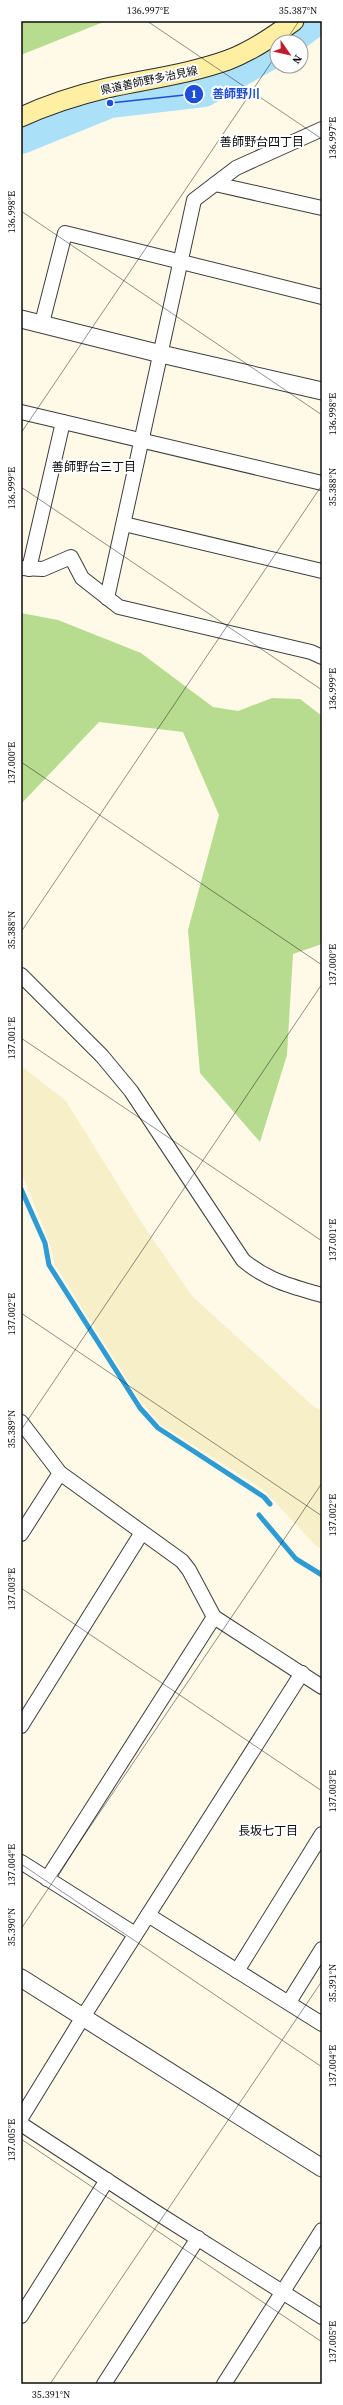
<svg xmlns="http://www.w3.org/2000/svg" width="343" height="2405" font-family="'Source Serif 4','Noto Sans JP',serif">
<rect width="100%" height="100%" fill="#fff9e8"/>
<polygon fill="#f6efc8" points="21,1066 66,1101 143,1225 192,1296 312,1405 322,1411 322,1549 316,1546 264,1490 160,1424 140,1400 55,1265 49,1241 21,1172"/>
<g fill="#b7dc90">
<polygon points="21,21 106,21 21,55"/>
<polygon points="21,613 58,620 141,653 213,707 238,711 272,698 300,699 322,716 322,944 293,954 287,1055 260,1142 200,1073 188,930 219,815 183,732 99,722 21,804"/>
</g>
<g fill="none" stroke-linecap="round" stroke-linejoin="round">
<g stroke="#2e9bd3" stroke-width="5">
<polyline points="21,1189 45,1243 49,1265 140,1408 158,1428 264,1497 270,1504"/>
<polyline points="259,1515 296,1559 322,1575"/>
</g>
<g stroke="#abe0f9" stroke-width="30">
<polyline points="288,42 316,21"/>
<polyline points="21,139 110,103 204,92 277,51"/>
</g>
<defs>
<g id="minor">
<polyline points="215,184 322,208"/>
<polyline points="42,323 65,233 322,297"/>
<polyline points="21,412 322,483"/>
<polyline points="124,524 322,571"/>
<polyline points="21,568 43,569 71,557 82,578 119,607 311,652 322,657"/>
<polyline points="29,569 63,422"/>
<polyline points="107,598 194,200 236,168 322,129"/>
<path d="M21 975 102 1056 131 1091 243 1260C266 1280 293 1287 322 1295"/>
<polyline points="21,1422 60,1473 182,1561 189,1570 214,1617 322,1687"/>
<polyline points="21,1534 60,1473"/>
<polyline points="21,1726 141,1534"/>
<polyline points="21,1862 135,1934"/>
<polyline points="47,1879 214,1617"/>
<polyline points="148,1915 322,2024"/>
<polyline points="237,1971 322,1834"/>
<polyline points="289,2002 322,1949"/>
<polyline points="21,2118 83,2017 302,1673"/>
<polyline points="21,2124 154,2211 322,2317"/>
<polyline points="21,2316 107,2180"/>
<polyline points="104,2384 198,2238"/>
<polyline points="224,2384 322,2230"/>
</g>
<g id="tertiary">
<polyline points="21,319 161,354 322,391"/>
<polyline points="21,1978 322,2168"/>
</g>
<path id="secondary" d="M21 117C49 104 78 95 107 88 148 79 189 74 228 60 252 51 274 36 294 21"/>
</defs>
<use href="#minor" stroke="#3e3e3e" stroke-width="16"/>
<use href="#tertiary" stroke="#3e3e3e" stroke-width="19"/>
<use href="#secondary" stroke="#2d2d2d" stroke-width="21"/>
<use href="#minor" stroke="#fff" stroke-width="14"/>
<use href="#tertiary" stroke="#fff" stroke-width="17"/>
<use href="#secondary" stroke="#ffefa3" stroke-width="19"/>
</g>
<path fill="none" stroke="#0b0b0b" stroke-width="1" stroke-opacity="0.45" d="M147 21 322 139M285 42 299 21M21 211 322 415M21 433 277 54M21 487 322 690M21 762 322 965M21 932 322 485M21 1038 322 1241M21 1313 322 1516M21 1430 322 984M21 1588 322 1791M21 1864 322 2067M21 1929 322 1483M21 2139 322 2342M50 2384 322 1981"/>
<g text-anchor="middle" stroke-width="4" stroke-linejoin="round" paint-order="stroke">
<g font-size="11" fill="#0b0b0b" stroke="#fff">
<text transform="translate(149 80) rotate(-12)" y="4">県道善師野多治見線</text>
</g>
<g font-size="12" fill="#0b0b0b" stroke="#fff">
<text x="262" y="146">善師野台四丁目</text>
<text x="94" y="471">善師野台三丁目</text>
<text x="268" y="1835">長坂七丁目</text>
</g>
</g>
<path fill="none" stroke="#1d4ed8" stroke-width="1.5" d="M110 103L194 94"/>
<g fill="#1d4ed8" stroke="#fff" stroke-width="1.5">
<circle cx="110" cy="103" r="4"/>
<circle cx="194" cy="94" r="10"/>
</g>
<g font-size="12" text-anchor="middle" font-weight="bold" fill="#fff">
<text x="194" y="98">1</text>
</g>
<g font-size="12" text-anchor="middle" font-weight="bold" fill="#1d4ed8" stroke="#fff" stroke-width="4" stroke-linejoin="round" paint-order="stroke">
<text x="236" y="98">善師野川</text>
</g>
<rect width="343" height="2405" fill="none" stroke="#ffffff" stroke-width="44"/>
<g transform="translate(289 54) rotate(124)"><circle r="19" fill="#ffffff" stroke="#9d9d9d"/>
<path d="M0-3L7 15L0 10L-7 15Z" fill="#c01e2f"/>
<text y="-6" font-size="11" font-weight="bold" text-anchor="middle" fill="#0b0b0b">N</text>
</g>
<rect x="22" y="22" width="299" height="2361" fill="none" stroke="#0b0b0b" stroke-width="1.5"/>
<g font-size="10" text-anchor="middle" fill="#0b0b0b">
<text x="148" y="14">136.997°E</text>
<text x="298" y="14">35.387°N</text>
<text transform="translate(332 138) rotate(-90)" y="4">136.997°E</text>
<text transform="translate(11 212) rotate(-90)" y="4">136.998°E</text>
<text transform="translate(332 414) rotate(-90)" y="4">136.998°E</text>
<text transform="translate(332 487) rotate(-90)" y="4">35.388°N</text>
<text transform="translate(11 488) rotate(-90)" y="4">136.999°E</text>
<text transform="translate(332 689) rotate(-90)" y="4">136.999°E</text>
<text transform="translate(11 763) rotate(-90)" y="4">137.000°E</text>
<text transform="translate(11 930) rotate(-90)" y="4">35.388°N</text>
<text transform="translate(332 965) rotate(-90)" y="4">137.000°E</text>
<text transform="translate(11 1038) rotate(-90)" y="4">137.001°E</text>
<text transform="translate(332 1240) rotate(-90)" y="4">137.001°E</text>
<text transform="translate(11 1314) rotate(-90)" y="4">137.002°E</text>
<text transform="translate(11 1429) rotate(-90)" y="4">35.389°N</text>
<text transform="translate(332 1515) rotate(-90)" y="4">137.002°E</text>
<text transform="translate(11 1589) rotate(-90)" y="4">137.003°E</text>
<text transform="translate(332 1791) rotate(-90)" y="4">137.003°E</text>
<text transform="translate(11 1865) rotate(-90)" y="4">137.004°E</text>
<text transform="translate(11 1927) rotate(-90)" y="4">35.390°N</text>
<text transform="translate(332 1983) rotate(-90)" y="4">35.391°N</text>
<text transform="translate(332 2066) rotate(-90)" y="4">137.004°E</text>
<text transform="translate(11 2140) rotate(-90)" y="4">137.005°E</text>
<text transform="translate(332 2342) rotate(-90)" y="4">137.005°E</text>
<text x="51" y="2398">35.391°N</text>
</g>
</svg>
